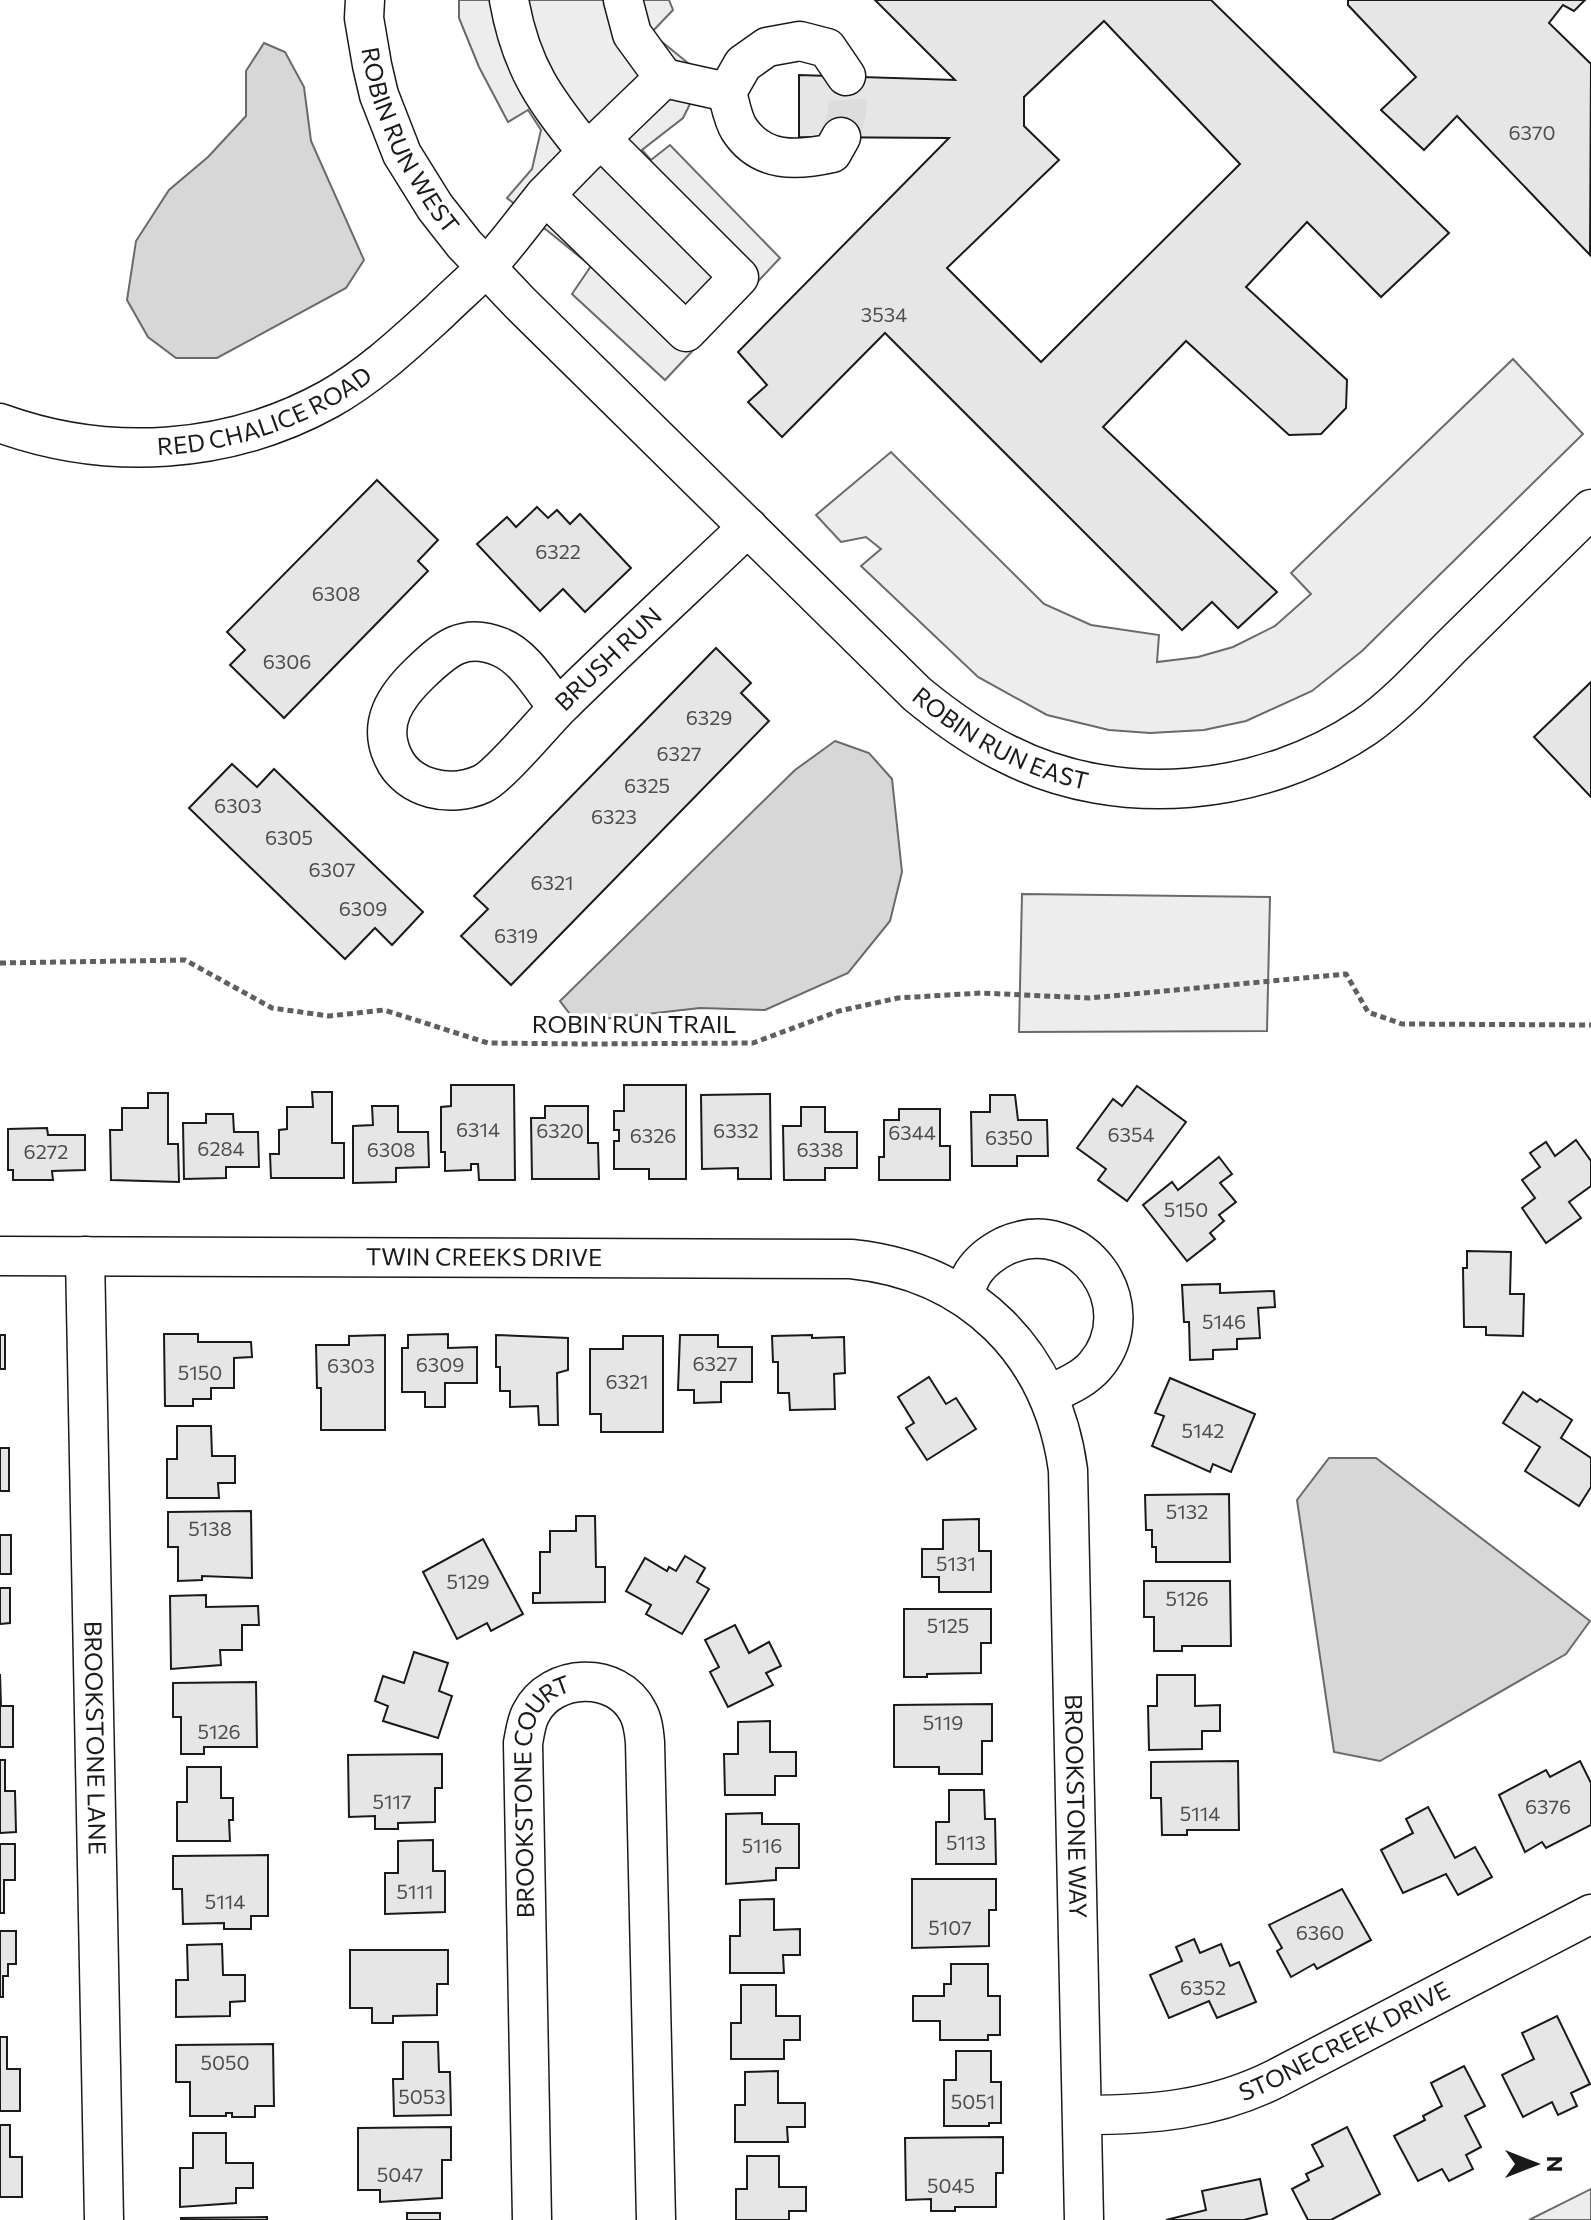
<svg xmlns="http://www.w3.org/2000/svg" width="1591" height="2220" font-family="Commissioner,sans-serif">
<rect width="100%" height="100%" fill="#fff"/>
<g fill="#ededed" stroke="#6a6a6a" stroke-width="2">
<polygon points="459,0 669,0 673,10 651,33 704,76 683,118 642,150 651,160 670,145 780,258 665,380 572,294 591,266 507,198 532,169 541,130 528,110 508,122 479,67 459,18"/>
<polygon points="1513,359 1583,434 1362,651 1312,691 1246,721 1204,730 1150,733 1109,730 1047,715 978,677 861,566 881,549 866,537 841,542 816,515 891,452 1044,604 1091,625 1159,635 1157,662 1198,657 1233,647 1275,626 1311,594 1291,573"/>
<polygon points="1022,894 1270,897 1267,1031 1019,1032"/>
<polygon points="1591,2189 1591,2220 1529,2220"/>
</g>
<g fill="#d7d7d7" stroke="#6a6a6a" stroke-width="2">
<polygon points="264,43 285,52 304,87 311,141 364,260 346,288 217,358 176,358 148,337 127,300 136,241 169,190 208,157 246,116 246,71"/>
<polygon points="835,741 869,753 892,779 902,872 890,921 848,973 765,1010 700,1008 576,1022 560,1001 795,770"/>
<polygon points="1329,1458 1376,1458 1590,1621 1566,1654 1380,1761 1334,1752 1297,1500"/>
</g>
<g fill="#e6e6e6" stroke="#1a1a1a" stroke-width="2" fill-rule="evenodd">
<path d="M875 0H1211L1449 233 1381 297 1307 222 1246 287 1347 380 1346 408 1321 434 1289 435 1186 341 1103 427 1277 592 1238 628 1212 602 1182 630 885 333 782 437 748 402 767 385 738 352 949 138 799 137V75L955 80ZM1104 21 1240 164 1041 362 947 268 1059 160 1024 126V97Z"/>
<polygon points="1348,0 1585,0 1574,11 1563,5 1549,23 1591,64 1590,255 1457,116 1424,150 1381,110 1416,77 1348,5"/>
<polygon points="377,480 438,540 418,561 428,571 284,718 230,665 245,650 227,632"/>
<polygon points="537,507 548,518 557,510 570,524 580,514 631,568 585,612 563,589 540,611 477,544 507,517 516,527"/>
<polygon points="716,648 751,683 741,693 769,721 511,985 461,936 488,909 474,896"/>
<polygon points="1591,682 1591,797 1534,737"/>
<polygon points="232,764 257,787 274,769 423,912 392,945 375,928 345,959 189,808"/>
<polygon points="451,1085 514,1085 515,1180 479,1180 478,1164 471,1164 471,1170 445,1171 445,1152 441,1152 441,1107 451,1106"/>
<polygon points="624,1085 686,1085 686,1179 649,1179 649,1169 614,1169 614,1141 619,1141 619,1130 614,1130 614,1111 624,1111"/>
<polygon points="1137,1086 1186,1122 1127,1201 1098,1180 1106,1169 1077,1148 1113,1099 1122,1106"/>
<polygon points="312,1092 332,1092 332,1143 344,1143 344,1178 271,1178 270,1154 279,1154 279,1130 287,1129 287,1107 313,1107"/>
<polygon points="148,1093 168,1093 168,1144 178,1144 179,1182 111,1180 110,1130 122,1130 122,1108 148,1108"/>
<polygon points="770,1094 771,1179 738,1179 738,1168 702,1169 701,1095"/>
<polygon points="990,1095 1015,1095 1018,1120 1047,1120 1048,1156 1017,1156 1017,1166 972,1166 971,1112 990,1112"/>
<polygon points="372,1106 398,1106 398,1132 428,1132 429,1167 396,1168 396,1182 353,1183 353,1126 373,1125"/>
<polygon points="545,1106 588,1106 588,1143 598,1143 599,1179 532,1179 531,1118 545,1118"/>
<polygon points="801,1107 825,1107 825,1132 857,1132 857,1168 825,1168 825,1180 784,1180 783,1126 801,1126"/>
<polygon points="899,1109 940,1109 940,1146 950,1146 950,1180 879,1180 879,1157 884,1157 884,1120 899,1120"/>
<polygon points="206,1114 233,1114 234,1132 258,1132 259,1167 226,1167 226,1178 184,1179 183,1123 206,1123"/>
<polygon points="47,1128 48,1135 85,1135 85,1170 52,1171 53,1180 13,1180 13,1170 8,1170 8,1129"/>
<polygon points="1576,1140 1591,1161 1591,1186 1569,1202 1581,1218 1546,1243 1522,1208 1535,1198 1522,1180 1540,1167 1530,1153 1546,1142 1555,1156"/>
<polygon points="1219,1157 1232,1174 1220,1183 1236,1202 1219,1215 1224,1221 1210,1233 1215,1239 1187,1261 1143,1205 1172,1182 1178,1190"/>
<polygon points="1467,1251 1511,1252 1510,1294 1524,1294 1523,1336 1486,1335 1486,1327 1464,1327 1463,1268 1467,1268"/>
<polygon points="1220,1284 1220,1293 1274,1291 1275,1307 1258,1308 1260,1338 1237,1339 1237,1349 1213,1350 1213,1359 1190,1360 1189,1322 1184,1322 1182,1285"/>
<polygon points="164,1334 198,1334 198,1342 251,1342 252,1357 234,1358 234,1388 211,1388 211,1399 193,1399 193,1406 165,1406"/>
<polygon points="448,1334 448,1348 477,1347 477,1383 445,1383 445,1407 425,1407 425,1392 402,1392 402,1348 408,1348 408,1335"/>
<rect x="0" y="1335" width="5" height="34"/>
<polygon points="385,1335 385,1430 321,1430 321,1388 317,1388 316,1345 349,1345 349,1336"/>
<polygon points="496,1335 568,1338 568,1370 557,1373 558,1425 539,1425 538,1406 510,1407 510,1391 500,1391 500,1367 496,1367"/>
<polygon points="680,1335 718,1335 718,1347 752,1347 752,1382 721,1382 721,1402 694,1403 694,1390 678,1390"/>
<polygon points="812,1335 812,1338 844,1337 845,1373 834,1374 835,1409 790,1410 789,1393 778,1393 778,1362 773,1362 772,1336"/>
<polygon points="623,1336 663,1336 663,1432 601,1432 601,1414 590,1414 590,1349 623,1349"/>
<polygon points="929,1377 946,1404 956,1398 976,1429 927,1460 906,1428 914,1423 898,1397"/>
<polygon points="1170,1378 1255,1414 1231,1472 1213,1464 1210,1472 1152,1446 1164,1416 1155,1413"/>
<polygon points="1523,1392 1537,1402 1540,1399 1572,1420 1561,1438 1591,1458 1591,1487 1579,1506 1525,1471 1540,1447 1503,1423"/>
<polygon points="177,1426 211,1426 212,1456 235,1456 235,1483 218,1483 219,1498 167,1498 167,1459 177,1459"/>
<rect x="0" y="1448" width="9" height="43"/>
<polygon points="1229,1494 1230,1562 1156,1562 1156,1547 1152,1547 1152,1530 1146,1530 1145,1495"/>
<polygon points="251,1511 252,1578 202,1576 202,1580 178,1581 178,1547 168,1547 168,1512"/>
<polygon points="576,1516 595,1516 596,1567 605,1567 605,1602 533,1603 533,1593 540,1593 540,1552 550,1552 550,1531 576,1531"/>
<polygon points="979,1519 979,1551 991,1551 991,1592 939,1592 939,1577 922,1577 922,1549 943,1549 943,1520"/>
<rect x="0" y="1535" width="11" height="39"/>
<polygon points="483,1539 523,1614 491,1631 487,1623 457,1639 423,1572"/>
<polygon points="685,1556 705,1568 697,1582 709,1589 682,1634 646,1614 651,1605 626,1591 645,1558 667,1571 669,1567 676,1571"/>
<polygon points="1144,1581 1230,1581 1231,1646 1182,1646 1182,1651 1154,1651 1154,1617 1144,1617"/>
<polygon points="0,1588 10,1588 10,1623 0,1624"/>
<polygon points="206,1595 206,1607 258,1606 259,1625 242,1625 242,1650 220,1650 221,1665 171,1669 170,1596"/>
<polygon points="904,1609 991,1609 991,1643 981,1643 981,1673 927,1674 927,1677 904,1677"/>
<polygon points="735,1625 749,1653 769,1642 781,1666 766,1673 773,1685 728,1707 710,1672 719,1667 705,1640"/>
<polygon points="414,1652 448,1663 439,1691 452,1696 438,1738 383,1721 388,1706 375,1701 383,1676 404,1683"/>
<polygon points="0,1674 1,1706 13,1706 13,1747 0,1747"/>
<polygon points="1157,1675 1195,1675 1195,1706 1220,1705 1220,1731 1202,1731 1202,1749 1149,1750 1148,1706 1157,1706"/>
<polygon points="256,1682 257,1747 204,1747 204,1754 181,1754 181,1717 173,1717 173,1683"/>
<polygon points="992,1704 992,1741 982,1741 982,1774 939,1774 939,1767 894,1767 894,1705"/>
<polygon points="770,1721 770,1752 796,1752 796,1776 775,1776 775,1795 725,1795 724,1754 738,1754 738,1722"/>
<polygon points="442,1754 442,1788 435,1788 435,1822 398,1823 398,1829 375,1829 375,1816 349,1817 348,1755"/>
<polygon points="0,1760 5,1760 5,1791 15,1791 16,1832 0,1833"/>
<polygon points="1238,1761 1239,1830 1187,1830 1187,1835 1162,1835 1161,1798 1151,1798 1151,1762"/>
<polygon points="1580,1761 1591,1783 1591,1825 1546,1848 1542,1842 1525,1852 1499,1795 1546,1770 1550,1777"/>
<polygon points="187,1767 221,1767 221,1798 233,1798 233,1820 229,1820 230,1841 177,1841 177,1802 187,1802"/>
<polygon points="949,1790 984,1790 985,1819 995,1819 996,1864 936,1864 936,1822 949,1822"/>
<polygon points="1428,1807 1455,1858 1475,1847 1492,1877 1458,1895 1446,1874 1403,1893 1381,1850 1413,1833 1406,1819"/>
<polygon points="762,1813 762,1824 799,1824 799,1868 776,1868 776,1880 726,1884 726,1814"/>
<polygon points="433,1840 433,1871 445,1871 445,1912 385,1914 385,1873 398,1873 398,1841"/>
<polygon points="0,1844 15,1844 15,1880 4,1880 4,1913 0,1913"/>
<polygon points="268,1855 268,1916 251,1916 251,1929 224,1929 224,1923 183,1924 182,1889 173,1889 173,1856"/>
<polygon points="912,1879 996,1879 996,1910 989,1910 989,1946 912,1948"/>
<polygon points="1342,1889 1371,1940 1317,1969 1314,1964 1291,1977 1277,1951 1282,1948 1269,1925"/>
<polygon points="774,1899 774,1930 800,1929 800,1955 783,1955 784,1973 730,1973 730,1936 740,1936 740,1900"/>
<polygon points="0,1931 16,1931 16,1964 8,1964 8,1976 3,1976 3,1997 0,1997"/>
<polygon points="1194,1939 1200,1953 1221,1944 1230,1966 1239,1962 1256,2002 1217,2018 1209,2001 1169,2018 1150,1975 1182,1961 1176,1947"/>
<polygon points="222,1944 223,1975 245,1975 245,2001 230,2002 230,2016 176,2017 176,1980 188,1980 187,1945"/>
<polygon points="350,1950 448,1950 448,1984 437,1984 437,2015 393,2016 393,2023 372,2023 372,2008 350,2008"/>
<polygon points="951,1964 988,1964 988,1996 1000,1996 1000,2035 988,2035 988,2040 940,2040 940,2021 913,2021 913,1996 944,1996 944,1984 951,1984"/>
<polygon points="741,1985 776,1985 776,2016 800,2016 800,2040 784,2040 784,2059 731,2059 731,2023 741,2023"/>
<polygon points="1557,2016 1590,2084 1571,2093 1577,2106 1558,2115 1552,2102 1523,2117 1502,2075 1534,2059 1522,2033"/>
<polygon points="0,2037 7,2037 7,2069 20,2069 20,2111 0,2111"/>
<polygon points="403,2042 438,2042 439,2072 450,2072 451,2115 394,2116 393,2079 403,2079"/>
<polygon points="273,2044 274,2106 255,2106 255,2117 232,2117 232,2113 226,2113 226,2116 190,2116 190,2082 176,2082 176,2045"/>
<polygon points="956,2051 991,2051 991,2082 1001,2082 1001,2123 989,2123 989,2126 944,2126 944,2080 956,2080"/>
<polygon points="1464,2066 1485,2106 1465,2116 1481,2147 1466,2155 1473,2169 1449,2181 1442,2169 1418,2181 1394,2136 1425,2120 1423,2116 1442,2106 1431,2083"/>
<polygon points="778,2071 778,2103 805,2103 805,2127 787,2127 788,2142 735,2142 735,2105 745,2105 745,2072"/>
<polygon points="0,2125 10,2125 10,2157 22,2157 22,2197 0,2197"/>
<polygon points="451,2127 451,2160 442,2160 442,2198 380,2202 380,2190 358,2190 358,2128"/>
<polygon points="1347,2127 1380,2194 1331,2220 1308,2220 1292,2189 1309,2180 1306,2174 1323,2166 1312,2145"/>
<polygon points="193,2133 226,2133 226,2163 253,2163 253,2188 236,2188 236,2203 180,2207 180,2168 193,2168"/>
<polygon points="1003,2137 1003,2173 996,2173 996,2207 955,2207 955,2211 931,2211 931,2199 906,2200 905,2138"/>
<polygon points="747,2156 779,2156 779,2187 806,2187 806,2211 789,2211 789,2220 736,2220 736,2189 747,2189"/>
<polygon points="1260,2179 1267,2214 1244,2220 1166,2220 1206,2210 1202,2191"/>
<rect x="407" y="2213" width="33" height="7"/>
<polygon points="267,2217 267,2220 181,2220 181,2218"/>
</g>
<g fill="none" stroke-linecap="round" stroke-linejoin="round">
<polyline stroke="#ddd" stroke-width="38" stroke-dasharray="38 19" stroke-linecap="butt" points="841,137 848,107 846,76"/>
<defs>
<g id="minor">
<path id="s1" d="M365 0 364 18 372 65 379 95 402 154 435 207 464 244 520 303 917 694C945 717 974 738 1007 754 1119 811 1263 796 1365 727 1398 704 1425 673 1453 645 1499 600 1545 554 1591 509"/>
<path d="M509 0C521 68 545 100 587 152L664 78 632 34 623 0"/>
<polyline points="664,78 727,92"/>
<path d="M841 137 832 153C797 161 761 163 739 129 733 120 730 103 727 92L743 64 767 47 800 41 827 48 846 76"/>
<polyline points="587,152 545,195 686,332 739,277 601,139"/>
<path id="s2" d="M0 423C108 462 228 455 329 399 370 376 405 343 439 312 455 296 472 282 487 266 508 244 526 218 545 195"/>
<path id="s3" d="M558 708C542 688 525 657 500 647 464 632 445 649 420 673 396 696 377 723 393 757 408 790 451 798 482 784 499 776 542 724 559 707 621 646 685 587 748 527"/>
<path id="s4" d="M0 1256 851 1259C971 1271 1052 1352 1068 1470L1084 2220"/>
<path id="s5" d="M85 1256 104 2220"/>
<path d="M963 1295C966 1288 969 1280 973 1273 980 1262 993 1252 1005 1246 1080 1212 1147 1305 1095 1366 1083 1380 1065 1387 1048 1395"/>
<path id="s6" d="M1083 2115C1151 2115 1213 2110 1275 2079L1591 1914"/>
<path id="s7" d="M532 2220 523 1743C525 1733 526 1722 531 1713 551 1673 617 1670 638 1712 643 1721 644 1732 645 1742L656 2220"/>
</g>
</defs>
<use href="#minor" stroke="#1a1a1a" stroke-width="41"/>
<polyline stroke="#5f5f5f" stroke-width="5" stroke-dasharray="6 4" stroke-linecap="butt" points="0,963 185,960 272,1008 329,1016 384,1010 488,1043 587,1044 753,1043 839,1011 898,998 981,993 1090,998 1346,974 1368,1012 1402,1024 1591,1025"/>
<use href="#minor" stroke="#fff" stroke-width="38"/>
</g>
<g text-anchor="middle" stroke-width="6" stroke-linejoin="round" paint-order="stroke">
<g font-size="20" fill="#4d4d4d">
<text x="1532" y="140">6370</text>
<text x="884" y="322">3534</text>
<text x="558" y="559">6322</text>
<text x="336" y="601">6308</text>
<text x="287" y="669">6306</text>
<text x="709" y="725">6329</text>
<text x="679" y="761">6327</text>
<text x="647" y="793">6325</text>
<text x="238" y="813">6303</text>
<text x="614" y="824">6323</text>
<text x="289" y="845">6305</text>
<text x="332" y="877">6307</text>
<text x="552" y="890">6321</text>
<text x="363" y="916">6309</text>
<text x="516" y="943">6319</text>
<text x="478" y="1137">6314</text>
<text x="560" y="1138">6320</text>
<text x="736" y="1138">6332</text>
<text x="912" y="1140">6344</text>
<text x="1131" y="1142">6354</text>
<text x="653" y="1143">6326</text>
<text x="1009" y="1145">6350</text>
<text x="221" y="1156">6284</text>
<text x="391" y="1157">6308</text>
<text x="820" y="1157">6338</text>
<text x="46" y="1159">6272</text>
<text x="1186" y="1217">5150</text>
<text x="1224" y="1329">5146</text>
<text x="715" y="1371">6327</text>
<text x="440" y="1372">6309</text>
<text x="351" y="1373">6303</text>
<text x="200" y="1380">5150</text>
<text x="627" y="1389">6321</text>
<text x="1203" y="1438">5142</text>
<text x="1187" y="1519">5132</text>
<text x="210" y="1536">5138</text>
<text x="956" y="1571">5131</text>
<text x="468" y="1589">5129</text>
<text x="1187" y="1606">5126</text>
<text x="948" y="1633">5125</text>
<text x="943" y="1730">5119</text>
<text x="219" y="1739">5126</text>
<text x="392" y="1809">5117</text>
<text x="1548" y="1814">6376</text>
<text x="1200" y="1821">5114</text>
<text x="966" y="1850">5113</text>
<text x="762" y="1853">5116</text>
<text x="415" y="1899">5111</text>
<text x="225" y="1909">5114</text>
<text x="950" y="1935">5107</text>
<text x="1320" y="1940">6360</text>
<text x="1203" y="1995">6352</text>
<text x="225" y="2070">5050</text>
<text x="422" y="2104">5053</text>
<text x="973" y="2109">5051</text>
<text x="400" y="2182">5047</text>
<text x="951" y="2193">5045</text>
</g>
<g font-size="24" fill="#1a1a1a" stroke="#fff">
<text dy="8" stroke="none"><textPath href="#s1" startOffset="150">ROBIN RUN WEST</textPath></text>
<text dy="8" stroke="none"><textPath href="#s2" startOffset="274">RED CHALICE ROAD</textPath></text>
<text dy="8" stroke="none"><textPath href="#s3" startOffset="552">BRUSH RUN</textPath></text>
<text dy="8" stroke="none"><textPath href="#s1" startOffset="1004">ROBIN RUN EAST</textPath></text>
<text x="634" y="1033">ROBIN RUN TRAIL</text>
<text dy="8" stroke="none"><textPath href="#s4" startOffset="484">TWIN CREEKS DRIVE</textPath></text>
<text dy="8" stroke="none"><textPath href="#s5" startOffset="482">BROOKSTONE LANE</textPath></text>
<text dy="8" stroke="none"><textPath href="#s7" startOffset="430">BROOKSTONE COURT</textPath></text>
<text dy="8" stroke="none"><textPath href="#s4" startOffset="1516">BROOKSTONE WAY</textPath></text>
<text dy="8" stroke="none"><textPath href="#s6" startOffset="276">STONECREEK DRIVE</textPath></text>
</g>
</g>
<g transform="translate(1535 2164) rotate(90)" stroke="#ffffff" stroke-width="6" paint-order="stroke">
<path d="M0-6L14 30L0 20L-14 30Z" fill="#1a1a1a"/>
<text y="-12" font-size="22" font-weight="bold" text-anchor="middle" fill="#1a1a1a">N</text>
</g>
</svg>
